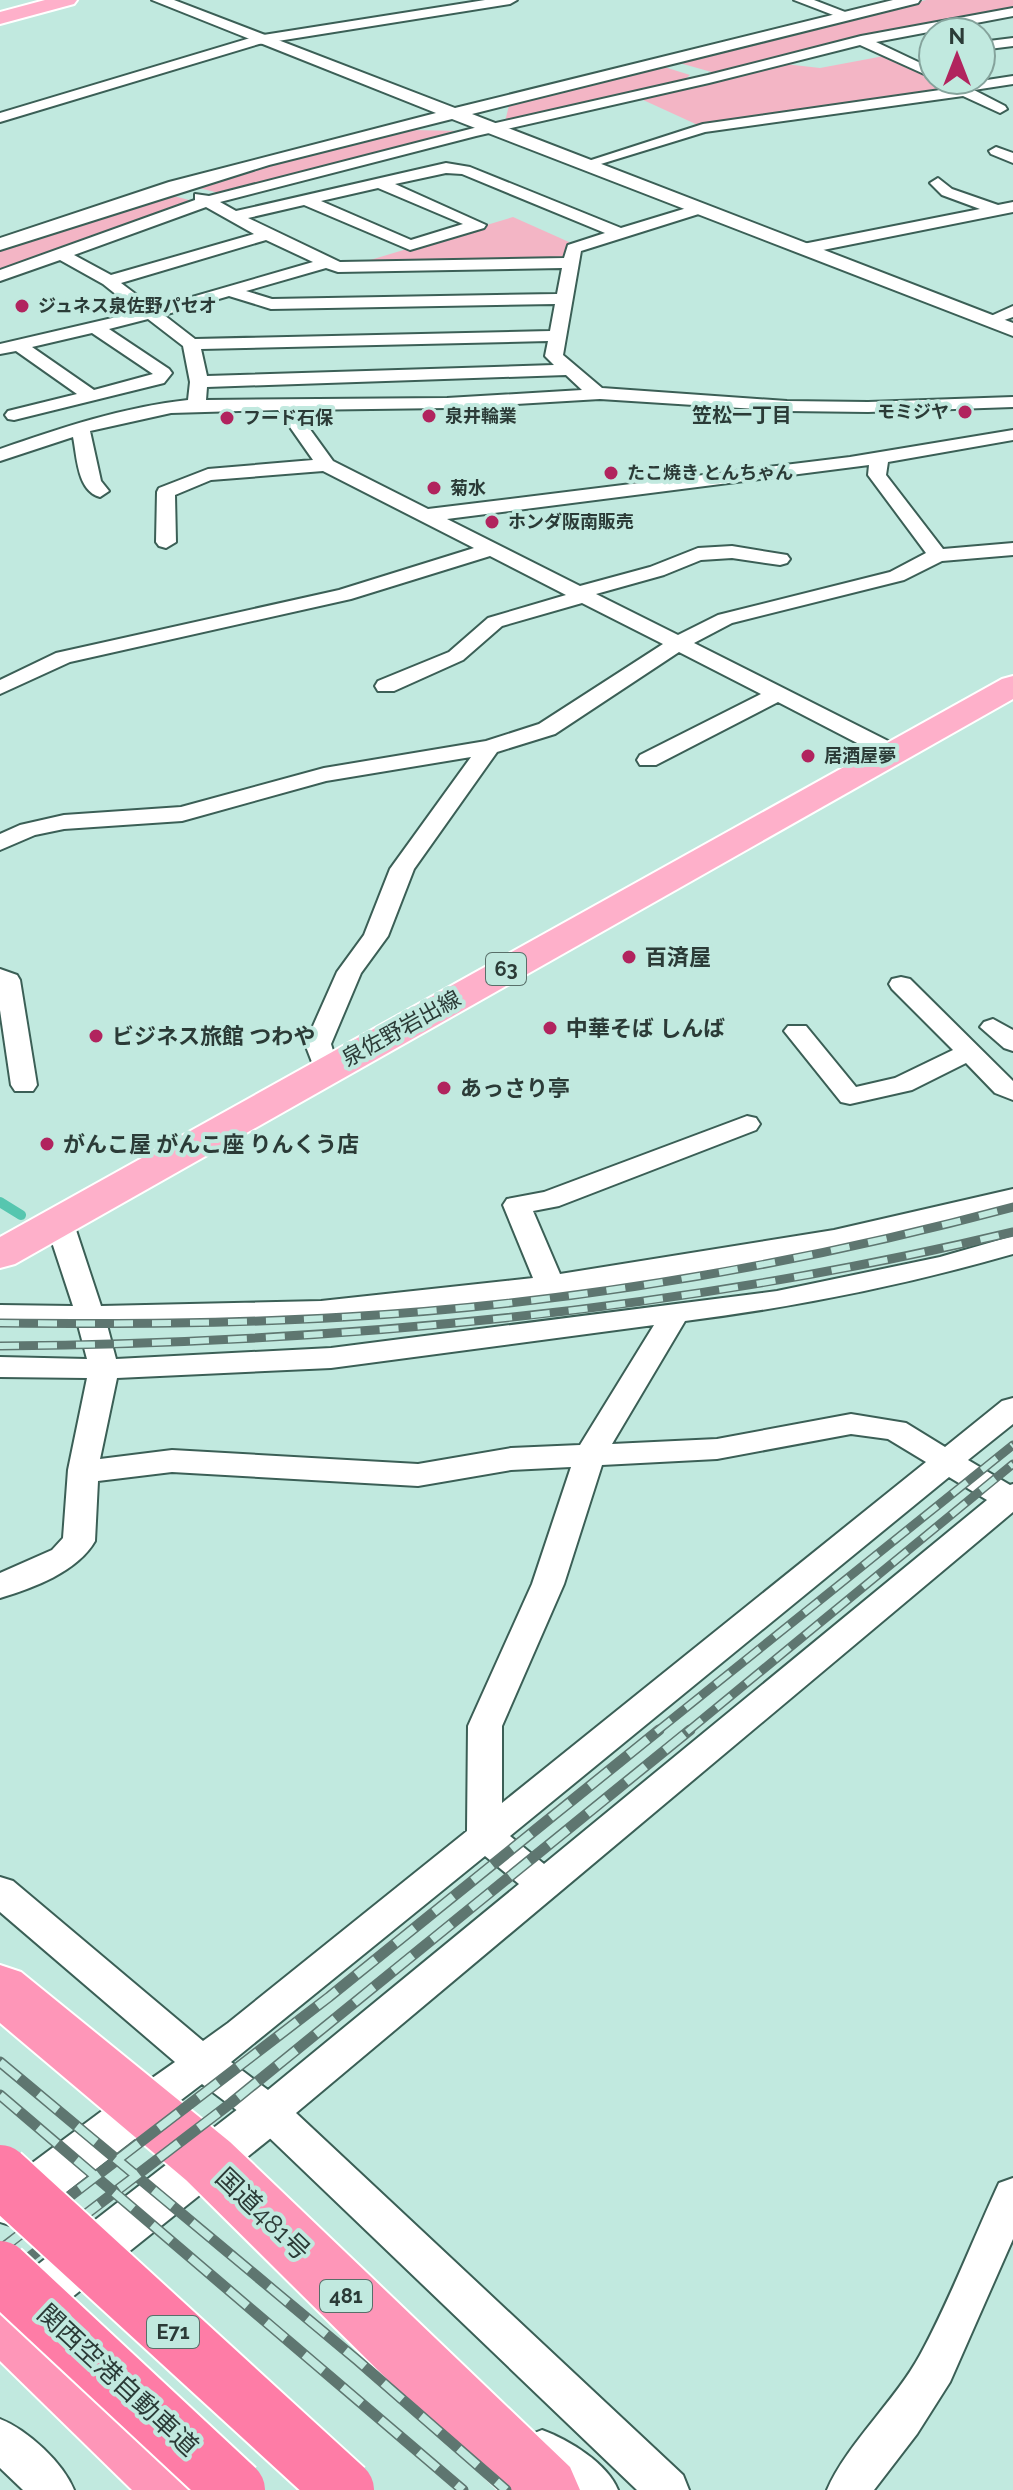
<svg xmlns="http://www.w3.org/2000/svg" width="1013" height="2490" font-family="Raleway,'Noto Sans JP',sans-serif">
<rect width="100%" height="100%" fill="#c1e9df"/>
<g fill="#f3b5c5">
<polygon points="926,0 1013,0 1013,10 851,40 715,73 676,62"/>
<polygon points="884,56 950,87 700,126 641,99 785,64 820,68"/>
<polygon points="658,65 690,75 683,81 505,122 509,105"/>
<polygon points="411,130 464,131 223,194 199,188 200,184"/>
<polygon points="166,194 189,200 187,205 0,269 0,249"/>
<polygon points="513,217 569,242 565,262 357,264"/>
</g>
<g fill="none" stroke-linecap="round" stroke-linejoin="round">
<polyline stroke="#56c6af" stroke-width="10" points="0,1202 21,1215"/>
<defs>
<g id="minor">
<polygon points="485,0 517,0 510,4 259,44 0,122 0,113 257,36"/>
<polygon points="794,0 814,0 853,15 841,18"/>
<path d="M1013 8V16L876 42 933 69V78L860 45 709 83 476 136 220 202 236 211 446 163 470 167 621 228 700 204 708 209 705 212 581 251 563 355 602 388 787 401 868 402 1013 397V407L868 412 787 411 600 399 447 408 296 410 333 461 428 509 850 457 1013 430V440L888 462 886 475 943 549 1013 543V555L942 561 904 580 732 623 694 643 904 749 907 754 904 759H888L778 702 656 765H640L637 760 640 755 761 694 679 652 555 734 497 752 414 869 388 936 361 973 331 1044 339 1070 335 1075H317L305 1044 337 972 364 935 390 869 471 757 326 781 182 821 64 829 35 835 0 850V834L20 825 64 815 181 807 324 768 486 741 539 724 663 644 582 603 502 626 463 660 394 691H378L375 686 378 681 449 652 488 618 566 595 490 556 351 599 70 662 0 694V680L56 653 339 590 474 548 323 471 211 480 175 495 176 542 166 548 159 546 156 542 157 492 159 488 208 469 313 460 278 410 171 413 90 431 101 481 109 491 100 497C77 491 77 456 73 437L0 461V449C61 428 123 407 188 400L190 382 183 346 148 319 109 329 169 369 172 373 164 383 14 420 8 419 5 415 8 411 77 394 16 351 0 354V344L138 312 103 284 60 260 0 281V270L195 200V194L209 196 474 128 708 75 861 36ZM446 173 462 174 605 233 568 245 564 258 340 262 248 218 304 205 410 250 484 228 486 225 395 184ZM378 188 463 224 411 240 321 201ZM206 207 254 234 111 275 74 255ZM266 240 313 262 154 308 121 283ZM326 268 338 272 562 268 557 294 272 299 246 291ZM229 296 271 309 555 304 550 331 195 339 164 315ZM92 333 153 374 94 390 32 347ZM548 341 545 356 554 365 207 376 201 349ZM566 375 582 390 447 398 206 400 207 387ZM869 465 868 475 926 553 890 572 718 615 678 635 596 594 664 575 701 560 732 558 780 565 787 563 790 559 787 555 732 546 698 548 650 567 580 586 447 519Z"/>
<polygon points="1013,38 1013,46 981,50 981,42"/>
<polygon points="1013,76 1013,84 974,90 1005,106 1007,109 1000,113 963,96 705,132 591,167 581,167 579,164 703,124 954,88 961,84"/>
<polygon points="996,147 1013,153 1013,163 991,154 989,151"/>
<polygon points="938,178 952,189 998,205 1013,202 1013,212 803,254 795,249 803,244 980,209 942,195 930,183"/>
<polygon points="1013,306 1013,317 990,325 982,320"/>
<polygon points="0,969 17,975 20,980 37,1085 33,1091 15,1091 11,1085 0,1010"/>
<polygon points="901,977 910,979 1013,1081 1013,1100 995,1093 966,1063 912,1090 850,1104 841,1102 784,1031 788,1026 806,1026 856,1087 895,1078 953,1050 892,989 889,984 892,979"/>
<polygon points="993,1019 1013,1030 1013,1051 1004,1048 980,1027 984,1022"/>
<path d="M747 1116 756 1118 760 1124 756 1130 559 1206 533 1211 560 1274 834 1230 1013 1189V1205C723 1281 406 1327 107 1325L116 1359 331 1348 777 1291 940 1257 1013 1236V1254C905 1285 796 1307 685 1321L612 1444 717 1439 851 1414 906 1423 945 1447 1002 1401 1013 1398V1424L968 1460 1010 1485 1013 1484V1512L296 2113 683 2475 689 2490H637L255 2124 202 2084 156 2119 142 2124 128 2119 123 2107 128 2095 175 2062 0 1912V1877L13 1881 203 2041 228 2023 467 1831 468 1726 532 1584 571 1467 511 1470 418 1486 172 1472 98 1481 95 1541C77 1572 33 1588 0 1598V1573L52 1550 63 1538 68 1470 87 1378 0 1377V1357L87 1359 78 1325 0 1323V1305L73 1306 45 1221 49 1215 59 1212 69 1215 73 1221 101 1306 321 1301 533 1278 503 1205 507 1199 544 1192ZM654 1325 580 1445 511 1448 418 1464 172 1450 100 1459 117 1378 331 1368ZM851 1434 888 1439 926 1462 502 1803V1726L564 1584 602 1465 717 1459ZM949 1477 987 1500 544 1864 510 1836ZM485 1856 519 1884 268 2090 231 2062Z"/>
<path d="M1013 2178V2239L950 2382 917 2434 874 2490H827C846 2445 895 2401 920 2355 950 2300 973 2239 999 2183Z"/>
<path d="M0 2419C28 2430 63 2463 74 2490H23L0 2468Z"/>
<path d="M542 2430C569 2440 607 2463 618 2490H562L527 2464 521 2450 527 2436Z"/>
</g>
<g id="tertiary">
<polygon points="152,0 174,0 455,108 893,0 920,0 918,3 472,114 1013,323 1013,336 452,119 269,165 0,250 0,238 169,182 436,113"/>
<polygon points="142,2087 158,2093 165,2107 158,2121 30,2220 13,2226 0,2222 0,2187 126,2093"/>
<polygon points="269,2092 286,2098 292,2112 286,2126 36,2326 18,2333 0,2326 0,2294 252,2098"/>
</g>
<g id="primary">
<polygon points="45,0 77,0 74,4 0,24 0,12"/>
<polygon points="1013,676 1013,699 15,1264 0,1268 0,1237 1002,679"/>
</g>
<g id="trunk">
<polygon points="0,1965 21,1972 230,2142 570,2467 580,2490 499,2490 186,2180 0,2023"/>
<polygon points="0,2288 23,2297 203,2467 213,2490 132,2490 0,2361"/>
</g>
</defs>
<use href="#minor" stroke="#3b5f56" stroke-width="4"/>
<use href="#tertiary" stroke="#3b5f56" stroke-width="4"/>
<use href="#primary" stroke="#fff" stroke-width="4"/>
<use href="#trunk" stroke="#fff" stroke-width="4"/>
<use href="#minor" fill="#fff" fill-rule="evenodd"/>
<use href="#tertiary" fill="#fff" fill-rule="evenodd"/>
<use href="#primary" fill="#feb0ca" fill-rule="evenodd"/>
<use href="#trunk" fill="#fe96b8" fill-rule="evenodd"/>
<defs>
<g id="rail-far1">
<path d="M0 1323C115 1324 230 1324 345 1317 569 1304 796 1265 1013 1207"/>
<path d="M0 1346C340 1343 682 1311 1013 1232"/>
<polyline points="656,1732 1013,1445"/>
<polyline points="687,1732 1013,1464"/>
</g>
<g id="rail">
<polyline points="0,2062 357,2360 506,2490"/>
<polyline points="0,2095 463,2490"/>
<polyline points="0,2250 329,1997 659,1730"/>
<polyline points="0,2280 231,2103 690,1730"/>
</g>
</defs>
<use href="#rail-far1" stroke="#5e7670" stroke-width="9"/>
<use href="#rail" stroke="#5e7670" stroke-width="11"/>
<use href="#rail-far1" stroke="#c1e9df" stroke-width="6" stroke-dasharray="19" stroke-linecap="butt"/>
<use href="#rail" stroke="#c1e9df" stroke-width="8" stroke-dasharray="25" stroke-linecap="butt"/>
<defs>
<g id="motorway-bridge">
<polyline points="0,2175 344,2490"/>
<polyline points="0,2271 235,2490"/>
</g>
</defs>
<use href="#motorway-bridge" stroke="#fff" stroke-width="64" stroke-linecap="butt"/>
<use href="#motorway-bridge" stroke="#fe7ca6" stroke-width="60"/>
</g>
<g fill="#b1245e" stroke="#c1e9df" stroke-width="3">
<circle cx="22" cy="306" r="8"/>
<circle cx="965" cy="412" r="8"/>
<circle cx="429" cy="416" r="8"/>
<circle cx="227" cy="418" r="8"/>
<circle cx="611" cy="473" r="8"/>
<circle cx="434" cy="488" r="8"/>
<circle cx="492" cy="522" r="8"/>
<circle cx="808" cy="756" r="8"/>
<circle cx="629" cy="957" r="8"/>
<circle cx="550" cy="1028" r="8"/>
<circle cx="96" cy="1036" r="8"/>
<circle cx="444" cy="1088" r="8"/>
<circle cx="47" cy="1144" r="8"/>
</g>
<g text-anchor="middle" stroke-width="8" stroke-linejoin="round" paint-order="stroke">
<g font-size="18" font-weight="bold" fill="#2b3b37" stroke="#c1e9df" text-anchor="start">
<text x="38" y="312">ジュネス泉佐野パセオ</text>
<text x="949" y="418" text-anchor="end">モミジヤ</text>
<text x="445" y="422">泉井輪業</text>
<text x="243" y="424">フード石保</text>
<text x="627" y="479">たこ焼き とんちゃん</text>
<text x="450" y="494">菊水</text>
<text x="508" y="528">ホンダ阪南販売</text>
<text x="824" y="762">居酒屋夢</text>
</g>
<g font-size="20" font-weight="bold" fill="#2b3b37" stroke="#c1e9df">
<text x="742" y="422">笠松一丁目</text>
</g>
<g fill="#c1e9df" stroke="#586f69" stroke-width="2">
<rect x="486" y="953" width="40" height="32" rx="6"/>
<rect x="320" y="2280" width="52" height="32" rx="6"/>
<rect x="147" y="2316" width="52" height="32" rx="6"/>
</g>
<g font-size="20" font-weight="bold" fill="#2b3b37">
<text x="506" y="976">63</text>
<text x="346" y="2303">481</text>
<text x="173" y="2339">E71</text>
</g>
<g font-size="22" font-weight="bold" fill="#2b3b37" stroke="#c1e9df" text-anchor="start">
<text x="645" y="965">百済屋</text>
<text x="566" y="1036">中華そば しんば</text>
<text x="112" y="1044">ビジネス旅館 つわや</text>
<text x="460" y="1096">あっさり亭</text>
<text x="63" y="1152">がんこ屋 がんこ座 りんくう店</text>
</g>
<g font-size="22" fill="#2b3b37" stroke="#c1e9df">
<text transform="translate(401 1028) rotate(-29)" y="8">泉佐野岩出線</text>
</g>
<g font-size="26" fill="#2b3b37" stroke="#c1e9df">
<text transform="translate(263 2214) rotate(44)" y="9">国道481号</text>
<text transform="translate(118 2380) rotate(43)" y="9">関西空港自動車道</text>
</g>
</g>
<g transform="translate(957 56)"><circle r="38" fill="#c1e9df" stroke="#85a39c" stroke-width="2"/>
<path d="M0-6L14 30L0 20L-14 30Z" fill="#b1245e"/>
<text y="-12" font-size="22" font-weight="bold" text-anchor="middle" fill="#2b3b37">N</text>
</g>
</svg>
